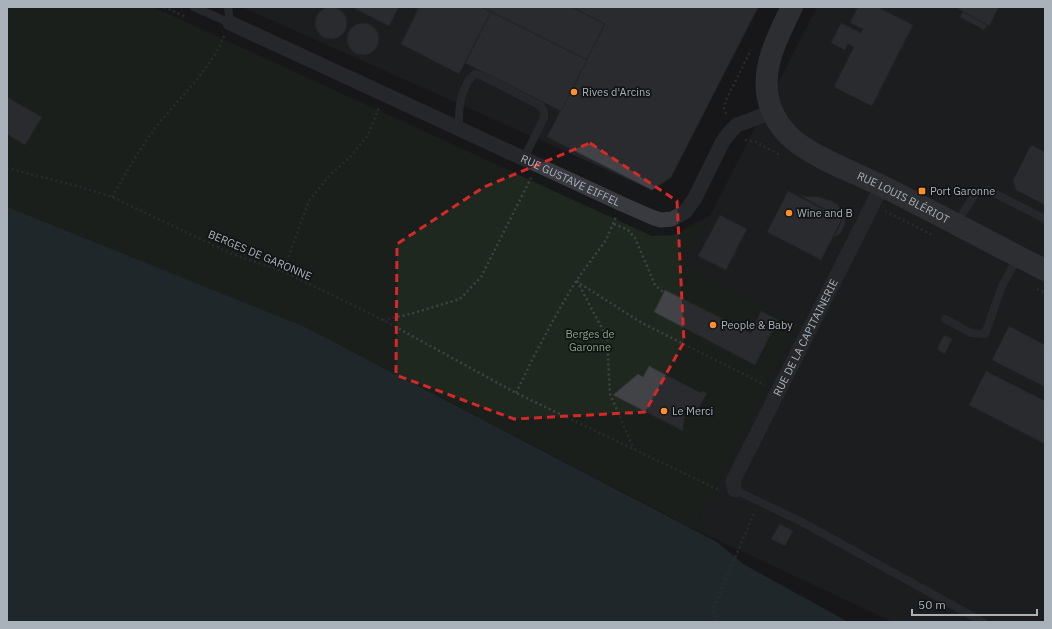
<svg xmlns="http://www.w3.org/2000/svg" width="1052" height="629" font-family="'IBM Plex Sans',sans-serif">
<rect width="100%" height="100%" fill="#17181a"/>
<g fill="#232427">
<polygon points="242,7 759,7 671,177 652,190"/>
<polygon points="817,7 1045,7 1045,622 893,622 694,529 800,323 685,265"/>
</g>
<polygon fill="#1f281f" points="7,7 153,7 652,236 674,235 711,215 685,265 800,323 694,529 305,327 7,207"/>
<polygon fill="#2c3a3f" points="7,207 305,327 717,542 743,564 848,622 7,622"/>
<g fill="#414347" stroke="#313236">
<circle cx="331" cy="23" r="16"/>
<polygon points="352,7 399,7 389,26"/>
<polygon points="419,7 482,7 491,12 459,74 401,44"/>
<polygon points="482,7 572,7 605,24 587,60"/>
<polygon points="572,7 758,7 671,177 652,190 547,137 605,24"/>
<polygon points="858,7 877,7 913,25 872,106 834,87 854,47 848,44 845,50 831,43 841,23 861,33 863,29 850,23"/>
<polygon points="955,7 999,7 989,26"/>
<polygon points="491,12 587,60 561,111 465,63"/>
<polygon points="963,12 987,25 984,30 960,17"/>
<circle cx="363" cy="39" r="16"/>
<polygon points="7,97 42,117 25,145 7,134"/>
<polygon points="1031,145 1045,152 1045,205 1016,190 1013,181"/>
<polygon points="788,191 842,219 821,260 767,232"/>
<polygon points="801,196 819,197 832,201 837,204 843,212 845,220 844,226 840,234 834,237 843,219"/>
<polygon points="720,215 747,229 726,270 698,256"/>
<polygon points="665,290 751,333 761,311 778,320 755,365 654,312"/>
<polygon points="1009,326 1045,345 1045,387 992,360"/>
<polygon points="944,335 952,339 945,354 937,349"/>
<polygon points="649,366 701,393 702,391 707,393 695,415 685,410 683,431 613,395 638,374 643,377"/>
<polygon points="986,371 1045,401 1045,444 969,405"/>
<polygon points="780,524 793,531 785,546 771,539"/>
</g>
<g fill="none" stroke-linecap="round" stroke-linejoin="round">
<g stroke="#3e4246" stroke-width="2.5" stroke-dasharray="2 3" stroke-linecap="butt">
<polyline points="164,7 186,17"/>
<polyline points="726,114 724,108 726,100 751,50"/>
<polyline points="745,140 756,142 780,155"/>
<polyline points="7,168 81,187 112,197 234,255 283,271 383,320 516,393 719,490"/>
<path d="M112 197C125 176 136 154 151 134 174 101 209 74 224 36"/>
<polyline points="885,211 934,236"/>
<polyline points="614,224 628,230 635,238 655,285 663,292"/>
<polyline points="283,271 309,201 329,176 350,157 368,135 379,108"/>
<polyline points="576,281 642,323 765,385"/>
<polyline points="577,281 607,338 610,394 634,449"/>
<polyline points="1037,289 1045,293"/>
<polyline points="383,320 410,314 460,299 481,277 531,178"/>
<polyline points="516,393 534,356 556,315 576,281 606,240 616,217"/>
<polyline points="717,622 713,609 755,511"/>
</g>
<g stroke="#383a3f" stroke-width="8">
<polyline points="194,7 230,23 228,7"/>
<path d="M459 128C458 112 460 85 475 74L482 76 541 106 544 111V118L524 158"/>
<polyline points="956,224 975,194 988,190 1045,219"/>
<polyline points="945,319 971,333 985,334 1002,286 1018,257"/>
<polyline points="735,490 802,522 983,622"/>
</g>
<g stroke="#383a3f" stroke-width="15">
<path id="s1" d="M230 23 622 204 654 218 661 220 672 219 685 212 695 198 723 141 729 133 737 125 772 112"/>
<path id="s2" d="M735 490 733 481 738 471 882 186"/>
</g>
<path stroke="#464a4f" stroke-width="22" id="s3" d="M792 7C776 39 756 77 773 113 778 124 785 133 795 141 821 161 854 172 884 187 938 214 991 243 1045 270"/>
</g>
<path d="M0 0H1052V629H0ZM590 143 677 201 684 342 645 412 514 419 396 375 397 244 484 187Z" fill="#17181a" fill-opacity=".55" fill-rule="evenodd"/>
<path fill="none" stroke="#d62828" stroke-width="3" stroke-dasharray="8 5" stroke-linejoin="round" d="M590 143 677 201 684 342 645 412 514 419 396 375 397 244 484 187Z"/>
<g fill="#ff902a" stroke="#121315" stroke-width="1.5">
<circle cx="574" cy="92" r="4"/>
<rect x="918" y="187" width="8" height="8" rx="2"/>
<circle cx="789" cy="213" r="4"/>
<circle cx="713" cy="325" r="4"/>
<circle cx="664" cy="411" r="4"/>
</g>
<g text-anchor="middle" stroke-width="3.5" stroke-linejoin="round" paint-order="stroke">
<g font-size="11" fill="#a9b1ba" stroke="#121315" text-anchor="start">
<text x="582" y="96">Rives d'Arcins</text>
<text x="930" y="195">Port Garonne</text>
<text x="797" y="217">Wine and B</text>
<text x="721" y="329">People &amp; Baby</text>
<text x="672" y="415">Le Merci</text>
</g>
<g font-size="11" fill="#a9b1ba" stroke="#121315">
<text dy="4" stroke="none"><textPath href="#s1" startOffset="375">RUE GUSTAVE EIFFEL</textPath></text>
<text dy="4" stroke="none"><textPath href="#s3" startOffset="270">RUE LOUIS BLÉRIOT</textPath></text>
<text transform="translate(260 255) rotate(23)" y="4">BERGES DE GARONNE</text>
<text dy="4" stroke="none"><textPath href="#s2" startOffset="170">RUE DE LA CAPITAINERIE</textPath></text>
</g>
<g font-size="11" fill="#83a77e" stroke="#121315">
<text x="590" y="338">Berges de<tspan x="590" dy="13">Garonne</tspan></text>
</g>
</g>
<rect width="1052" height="629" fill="none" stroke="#a9b1ba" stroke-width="16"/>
<path d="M912 609v6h125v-6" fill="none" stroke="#a9b1ba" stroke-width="2"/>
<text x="918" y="609" font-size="12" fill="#a9b1ba" stroke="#121315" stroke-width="3" paint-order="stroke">50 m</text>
</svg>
